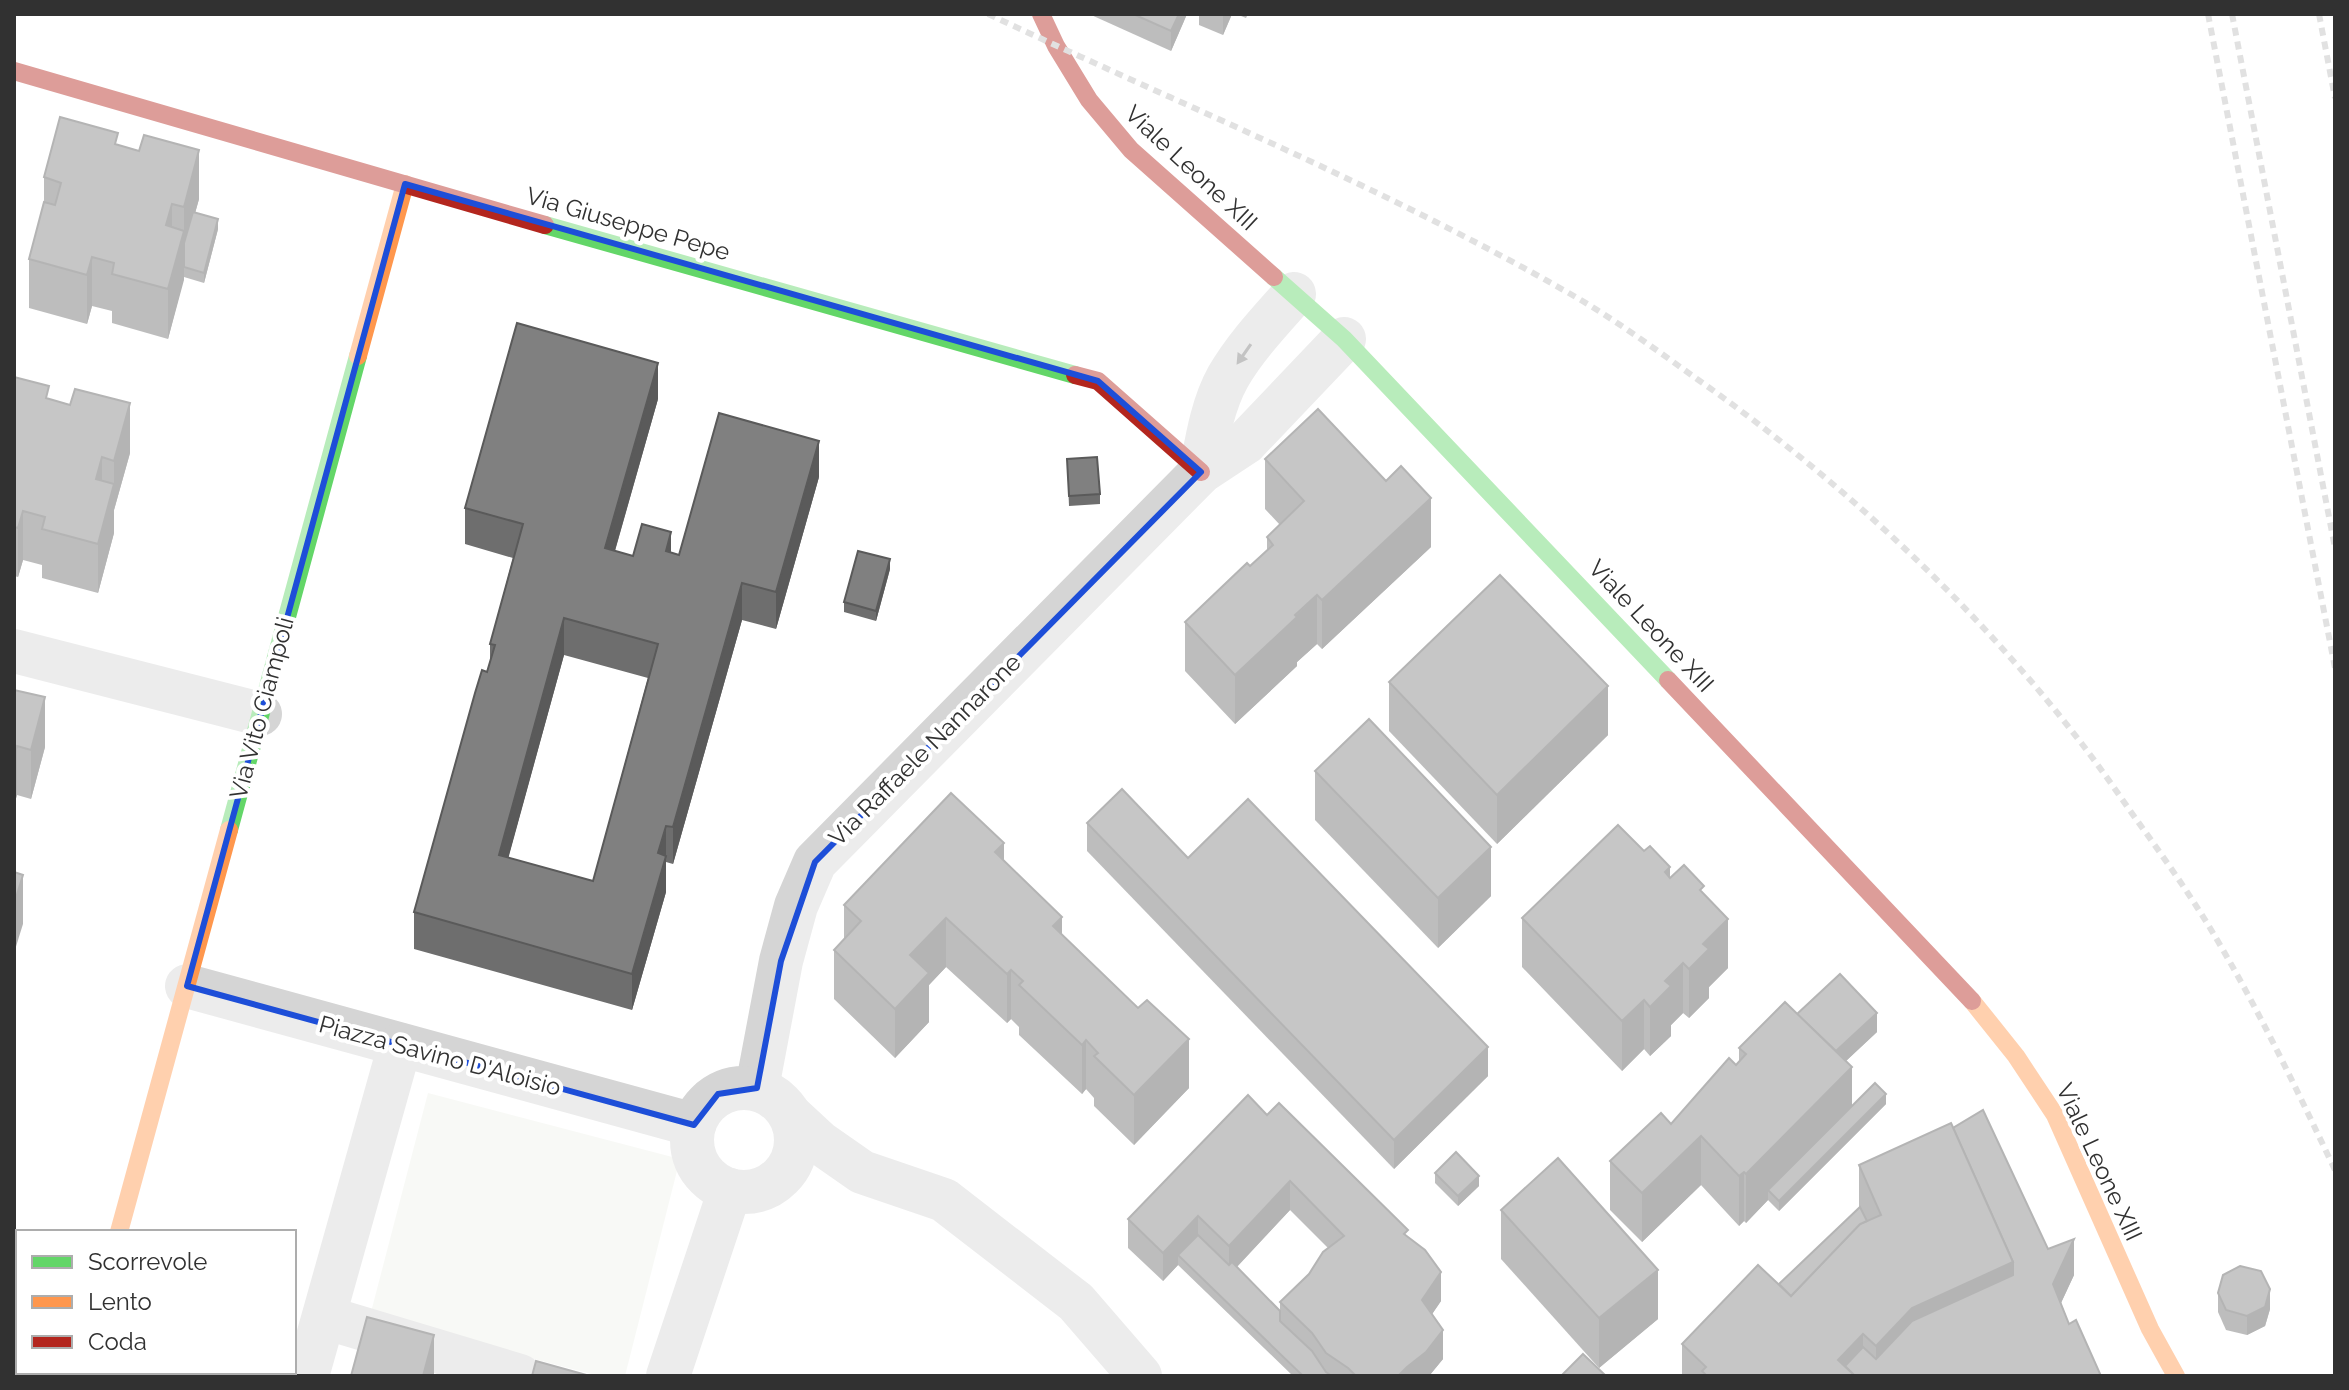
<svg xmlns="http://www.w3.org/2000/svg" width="2349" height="1390" font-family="Raleway,sans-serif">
<rect width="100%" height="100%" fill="#fff"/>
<polygon fill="#f0f2eb" points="428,1093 680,1159 625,1376 599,1376 370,1316"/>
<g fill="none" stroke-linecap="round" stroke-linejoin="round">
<g stroke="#d5d5d5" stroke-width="44">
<path d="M1201 472C1207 440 1212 406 1228 377 1246 346 1271 320 1294 294"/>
<polyline points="14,651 260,714"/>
<polyline points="187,986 694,1125"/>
<polyline points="757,1088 781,961 796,906 815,862 1201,472 1245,443 1344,339"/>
<circle cx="744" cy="1140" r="52"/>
<polyline points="792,1117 819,1142 862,1172 944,1200 1076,1302 1140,1376"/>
<polyline points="324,1317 520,1376"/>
<polyline points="78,1376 80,1372"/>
<polyline points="307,1376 400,1045"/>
<polyline points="668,1376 730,1190"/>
</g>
<g stroke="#63d668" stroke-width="18">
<polyline points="545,225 1075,375"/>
<polyline points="1274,277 1344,339 1668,680"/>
<polyline points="229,830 358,356"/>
</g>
<g stroke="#ff974d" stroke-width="18">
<polyline points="358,356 405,184"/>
<polyline points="1972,1001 2016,1056 2055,1115 2150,1329 2176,1376"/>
<polyline points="119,1232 229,830"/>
</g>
<g stroke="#b3261e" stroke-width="18">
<polyline points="1041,14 1056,46 1089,100 1131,150 1274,277"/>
<polyline points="14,71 545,225"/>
<polyline points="1075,375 1098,381 1201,472"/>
<polyline points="1668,680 1972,1001"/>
</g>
<g stroke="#bdbdbd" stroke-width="6" stroke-dasharray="8 6" stroke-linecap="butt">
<path d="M988 14C1182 105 1381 186 1567 292 1613 318 1655 349 1697 379 1842 481 1974 604 2082 744 2099 766 2115 789 2131 812 2159 851 2188 891 2213 933 2259 1010 2297 1090 2335 1170"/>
<polyline points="2208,14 2335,668"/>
<polyline points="2232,14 2335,548"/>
<polyline points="2319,14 2335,98"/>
</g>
</g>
<g fill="#6e6e6e" fill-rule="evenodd">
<polygon points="1089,14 1187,14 1171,51"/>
<polygon points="1199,14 1232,14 1223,35 1199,25"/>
<polygon points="1236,14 1248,14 1246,18"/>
<polygon points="118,145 199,199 195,213 218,229 204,283 184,277 168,339 112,323 112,311 92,306 87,324 29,308 29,259 44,202 44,177"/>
<polygon points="14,377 130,453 114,510 114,533 98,593 42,578 42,565 23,560 18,577 14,576"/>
<path d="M658 399 615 551 633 556 671 553 679 555 819 477 776 629 742 620 673 864 666 862V892L632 1010 414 949V912L490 662V644L513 558 465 544V508ZM564 655 648 678 593 881 508 858Z"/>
<polygon points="1067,459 1100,494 1100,504 1069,506"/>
<polygon points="1265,459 1431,547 1322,649 1317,644 1297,662 1297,666 1235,724 1185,671 1185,622 1267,551 1267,537 1280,525 1265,509"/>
<polygon points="890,569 876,621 844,612 844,602"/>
<polygon points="1389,682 1608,735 1497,844 1389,731"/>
<polygon points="14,690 45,747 31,799 17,795 14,805"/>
<polygon points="1315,771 1491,896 1438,948 1315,820"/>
<polygon points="1087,823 1188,858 1488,1076 1394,1169 1087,851"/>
<polygon points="1004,861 1062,935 1189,1088 1134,1145 1094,1106 1094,1098 1086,1089 1082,1094 1019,1035 1019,1027 1011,1019 1007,1023 946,967 929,985 929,1022 895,1058 834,999 834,950 844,940 844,905"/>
<polygon points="1670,878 1704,895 1728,968 1709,987 1709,998 1689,1018 1683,1013 1671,1025 1671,1036 1650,1056 1644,1049 1622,1071 1522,967 1522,918"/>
<polygon points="1797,1014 1877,1032 1846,1061 1852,1106 1886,1104 1779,1211 1768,1200 1746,1223 1744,1221 1739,1226 1701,1185 1642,1242 1610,1210 1610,1161 1671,1124 1736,1065 1739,1062 1739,1048"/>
<path d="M1267 1115 1408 1237 1441 1301 1432 1314 1443 1359 1429 1376H1293L1178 1265 1163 1281 1128 1248V1219ZM1290 1210 1328 1248 1309 1274 1280 1302V1311L1237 1267Z"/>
<polygon points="1953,1128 2048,1249 2074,1275 2061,1303 2069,1324 2101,1376 1682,1376 1682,1344 1779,1284 1859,1209 1859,1165"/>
<polygon points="1435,1173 1479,1186 1458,1206 1435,1183"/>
<polygon points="1501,1210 1658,1319 1599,1368 1501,1259"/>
<polygon points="2218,1293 2270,1309 2265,1326 2247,1335 2226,1330 2218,1312"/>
</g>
<g fill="#5a5a5a">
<polygon points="1179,14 1187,14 1171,51 1171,31"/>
<polygon points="1223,14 1232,14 1223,35"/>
<polygon points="199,150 199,199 184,253 184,280 168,339 168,289 184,233 184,207"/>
<polygon points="172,204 172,253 166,225"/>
<polygon points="218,219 218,229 204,283 204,273"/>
<polygon points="92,257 92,306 87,324 87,275"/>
<polygon points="658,363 658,399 605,585 605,548"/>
<polygon points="130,403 130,453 114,510 114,461"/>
<polygon points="819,441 819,477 776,629 776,592"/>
<polygon points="102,457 102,506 96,479"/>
<polygon points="114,484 114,533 98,593 98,544"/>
<polygon points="1431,498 1431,547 1322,649 1322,600"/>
<polygon points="23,511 23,560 18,577 18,528"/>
<polygon points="671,532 671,569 666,551"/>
<polygon points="890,559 890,569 876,621 876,611"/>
<polygon points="742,583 742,620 673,864 673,827"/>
<polygon points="1317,595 1317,644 1297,662 1297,666 1235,724 1235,675"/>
<polygon points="564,618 564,655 499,892 499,855"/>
<polygon points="1608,686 1608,735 1497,844 1497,795"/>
<polygon points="45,697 45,747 31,799 31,750"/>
<polygon points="17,746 17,795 14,805 14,756"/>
<polygon points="666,826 666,892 632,1010 632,974 658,853"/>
<polygon points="1004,843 1004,892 995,852"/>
<polygon points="1491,847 1491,896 1438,948 1438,898"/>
<polygon points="1670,867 1670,916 1665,872"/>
<polygon points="23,875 23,924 14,953 14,904"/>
<polygon points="1062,917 1062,966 1053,926"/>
<polygon points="946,918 946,967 929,985 929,1022 895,1058 895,1009 910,955"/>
<polygon points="1728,919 1728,968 1709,987 1709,998 1689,1018 1689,969 1703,944"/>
<polygon points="1683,963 1683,1013 1671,1025 1671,1036 1650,1056 1650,1007 1665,981"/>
<polygon points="1011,970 1011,1019 1007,1023 1007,974"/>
<polygon points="1644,1000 1644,1049 1622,1071 1622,1021"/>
<polygon points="1877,1013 1877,1032 1832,1074 1832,1054"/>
<polygon points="1189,1039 1189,1088 1134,1145 1134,1095"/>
<polygon points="1086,1040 1086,1089 1082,1094 1082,1045"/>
<polygon points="1488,1047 1488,1076 1394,1169 1394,1140"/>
<polygon points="1852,1067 1852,1116 1768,1190 1768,1200 1746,1223 1746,1174"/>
<polygon points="1886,1094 1886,1104 1779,1211 1779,1201"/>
<polygon points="1701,1136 1701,1185 1642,1242 1642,1193"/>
<polygon points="1744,1172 1744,1221 1739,1226 1739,1176"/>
<polygon points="1479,1176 1479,1186 1458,1206 1458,1196"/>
<polygon points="1290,1181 1290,1210 1229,1275 1229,1246"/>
<polygon points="1198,1216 1198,1245 1178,1255 1178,1265 1163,1281 1163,1253"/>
<polygon points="2074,1239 2074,1275 2053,1320 2053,1284"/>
<polygon points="2013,1262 2013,1311 1876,1376 1876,1346 1912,1308"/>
<polygon points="1658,1270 1658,1319 1599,1368 1599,1318"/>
<polygon points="1441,1272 1441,1301 1422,1329 1422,1300"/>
<polygon points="2270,1289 2270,1309 2265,1326 2247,1335 2247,1316"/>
<polygon points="1443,1330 1443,1359 1429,1376 1398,1376"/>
<polygon points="1863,1334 1863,1376 1841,1376 1838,1360"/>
<polygon points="434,1335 434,1376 423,1376"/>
</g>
<g fill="#808080" stroke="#5a5a5a" stroke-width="2" fill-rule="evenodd">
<polygon points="1133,14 1179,14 1171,31"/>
<polygon points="60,117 118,133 115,144 139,151 144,135 199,150 184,207 172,204 166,225 184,231 168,289 112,274 114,263 92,257 87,275 29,259 44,202 55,205 61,183 44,177"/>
<polygon points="193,212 218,219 204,273 184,267 184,243"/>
<path d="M517 323 658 363 605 548 633 556 642 524 671 532 666 551 679 555 719 413 819 441 776 592 742 583 673 827 666 826 658 853 666 856 632 974 414 912 475 693 482 670 487 672 495 645 490 644 523 524 465 508ZM564 618 658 644 593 881 499 855Z"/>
<polygon points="14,377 49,386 46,398 70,405 75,389 130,403 114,461 102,457 96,479 114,484 98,544 42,529 45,517 23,511 18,528 14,527"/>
<polygon points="1318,409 1386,481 1401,466 1431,498 1322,600 1317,595 1295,615 1297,617 1235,675 1185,622 1247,563 1250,566 1273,545 1267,537 1304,501 1265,459"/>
<polygon points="1097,457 1100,494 1069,496 1067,459"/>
<polygon points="858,551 890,559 876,611 844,602"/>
<polygon points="1500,575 1608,686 1497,795 1389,682"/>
<polygon points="14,690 45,697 31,750 17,746 14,756"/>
<polygon points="1369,719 1491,847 1438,898 1315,771"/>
<polygon points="1122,789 1188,858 1248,799 1488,1047 1394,1140 1087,823"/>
<polygon points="951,793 1004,843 995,852 1062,917 1053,926 1138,1008 1147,1000 1189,1039 1134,1095 1094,1056 1098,1053 1086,1040 1082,1045 1019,985 1023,981 1011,970 1007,974 946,918 910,955 929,973 895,1009 834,950 861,921 844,905"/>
<polygon points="1618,825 1644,851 1650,846 1670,867 1665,872 1670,878 1684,865 1704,886 1700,890 1728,919 1703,944 1709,949 1689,969 1683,963 1665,981 1671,986 1650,1007 1644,1000 1622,1021 1522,918"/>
<polygon points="14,872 23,875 14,904"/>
<polygon points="1840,974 1877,1013 1836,1051 1797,1014"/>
<polygon points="1785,1002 1852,1067 1746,1174 1744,1172 1739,1176 1701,1136 1642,1193 1610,1161 1661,1113 1671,1124 1729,1058 1736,1065 1746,1054 1739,1048"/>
<polygon points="1875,1083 1886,1094 1779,1201 1768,1190"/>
<polygon points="1248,1095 1267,1115 1279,1103 1408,1230 1404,1234 1425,1250 1441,1272 1422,1300 1443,1330 1426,1352 1407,1367 1398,1376 1356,1376 1348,1368 1326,1353 1312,1333 1280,1302 1309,1274 1323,1252 1344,1236 1290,1181 1229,1246 1198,1216 1163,1253 1128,1219"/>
<polygon points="1983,1110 2048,1249 2074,1239 2053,1284 2069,1324 2076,1320 2101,1376 1855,1376 1845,1366 1863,1347 1876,1359 1912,1321 2013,1275 2013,1262 1953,1128"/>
<polygon points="1951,1123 2013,1262 1912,1308 1876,1346 1863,1334 1838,1360 1855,1376 1707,1376 1702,1371 1706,1367 1682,1344 1758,1265 1791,1296 1860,1224 1881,1215 1859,1165"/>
<polygon points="1456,1152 1479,1176 1458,1196 1435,1173"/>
<polygon points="1558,1158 1658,1270 1599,1318 1501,1210"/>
<polygon points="1860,1207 1867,1221 1860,1224 1791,1296 1779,1284"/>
<polygon points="1198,1235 1229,1265 1232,1262 1280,1311 1280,1321 1312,1351 1326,1372 1332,1376 1303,1376 1178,1255"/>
<polygon points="2240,1266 2261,1271 2270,1289 2265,1307 2247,1316 2226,1310 2218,1293 2223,1275"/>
<polygon points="367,1317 434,1335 423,1376 351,1376"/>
<polygon points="1583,1354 1606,1376 1561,1376"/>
<polygon points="536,1361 590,1376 532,1376"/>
</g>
<defs><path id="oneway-solid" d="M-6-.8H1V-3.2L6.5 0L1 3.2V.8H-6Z" transform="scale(2)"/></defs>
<use fill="#7b7b7b" href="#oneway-solid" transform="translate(1244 354) rotate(125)"/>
<path d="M0 0H2349V1390H0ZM405 184 1098 381 1201 472 815 862 781 961 757 1088 718 1094 694 1125 187 986Z" fill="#fff" fill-opacity=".55" fill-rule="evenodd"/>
<path fill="none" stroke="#1d4ed8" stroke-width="6" stroke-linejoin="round" d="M405 184 1098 381 1201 472 815 862 781 961 757 1088 718 1094 694 1125 187 986Z"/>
<g text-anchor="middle" stroke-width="8" stroke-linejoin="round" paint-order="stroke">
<g font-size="24" fill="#313131" stroke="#fff">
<text transform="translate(1191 168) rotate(43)" y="8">Viale Leone XIII</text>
<text transform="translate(628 224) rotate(16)" y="8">Via Giuseppe Pepe</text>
<text transform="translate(1651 626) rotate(47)" y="8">Viale Leone XIII</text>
<text transform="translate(262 708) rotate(-75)" y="8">Via Vito Ciampoli</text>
<text transform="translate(925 750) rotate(-45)" y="8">Via Raffaele Nannarone</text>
<text transform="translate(440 1056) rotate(15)" y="8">Piazza Savino D'Aloisio</text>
<text transform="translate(2099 1162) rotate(65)" y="8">Viale Leone XIII</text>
</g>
</g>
<rect width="2349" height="1390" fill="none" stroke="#313131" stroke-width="32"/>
<rect x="16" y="1230" width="280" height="144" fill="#ffffff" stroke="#adadad" stroke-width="2"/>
<rect x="32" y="1256" width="40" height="12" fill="#63d668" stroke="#adadad" stroke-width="2"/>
<text x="88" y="1270" font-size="24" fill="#313131">Scorrevole</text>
<rect x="32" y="1296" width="40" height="12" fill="#ff974d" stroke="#adadad" stroke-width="2"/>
<text x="88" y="1310" font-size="24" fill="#313131">Lento</text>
<rect x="32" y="1336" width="40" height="12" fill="#b3261e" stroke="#adadad" stroke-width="2"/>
<text x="88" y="1350" font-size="24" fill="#313131">Coda</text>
</svg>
